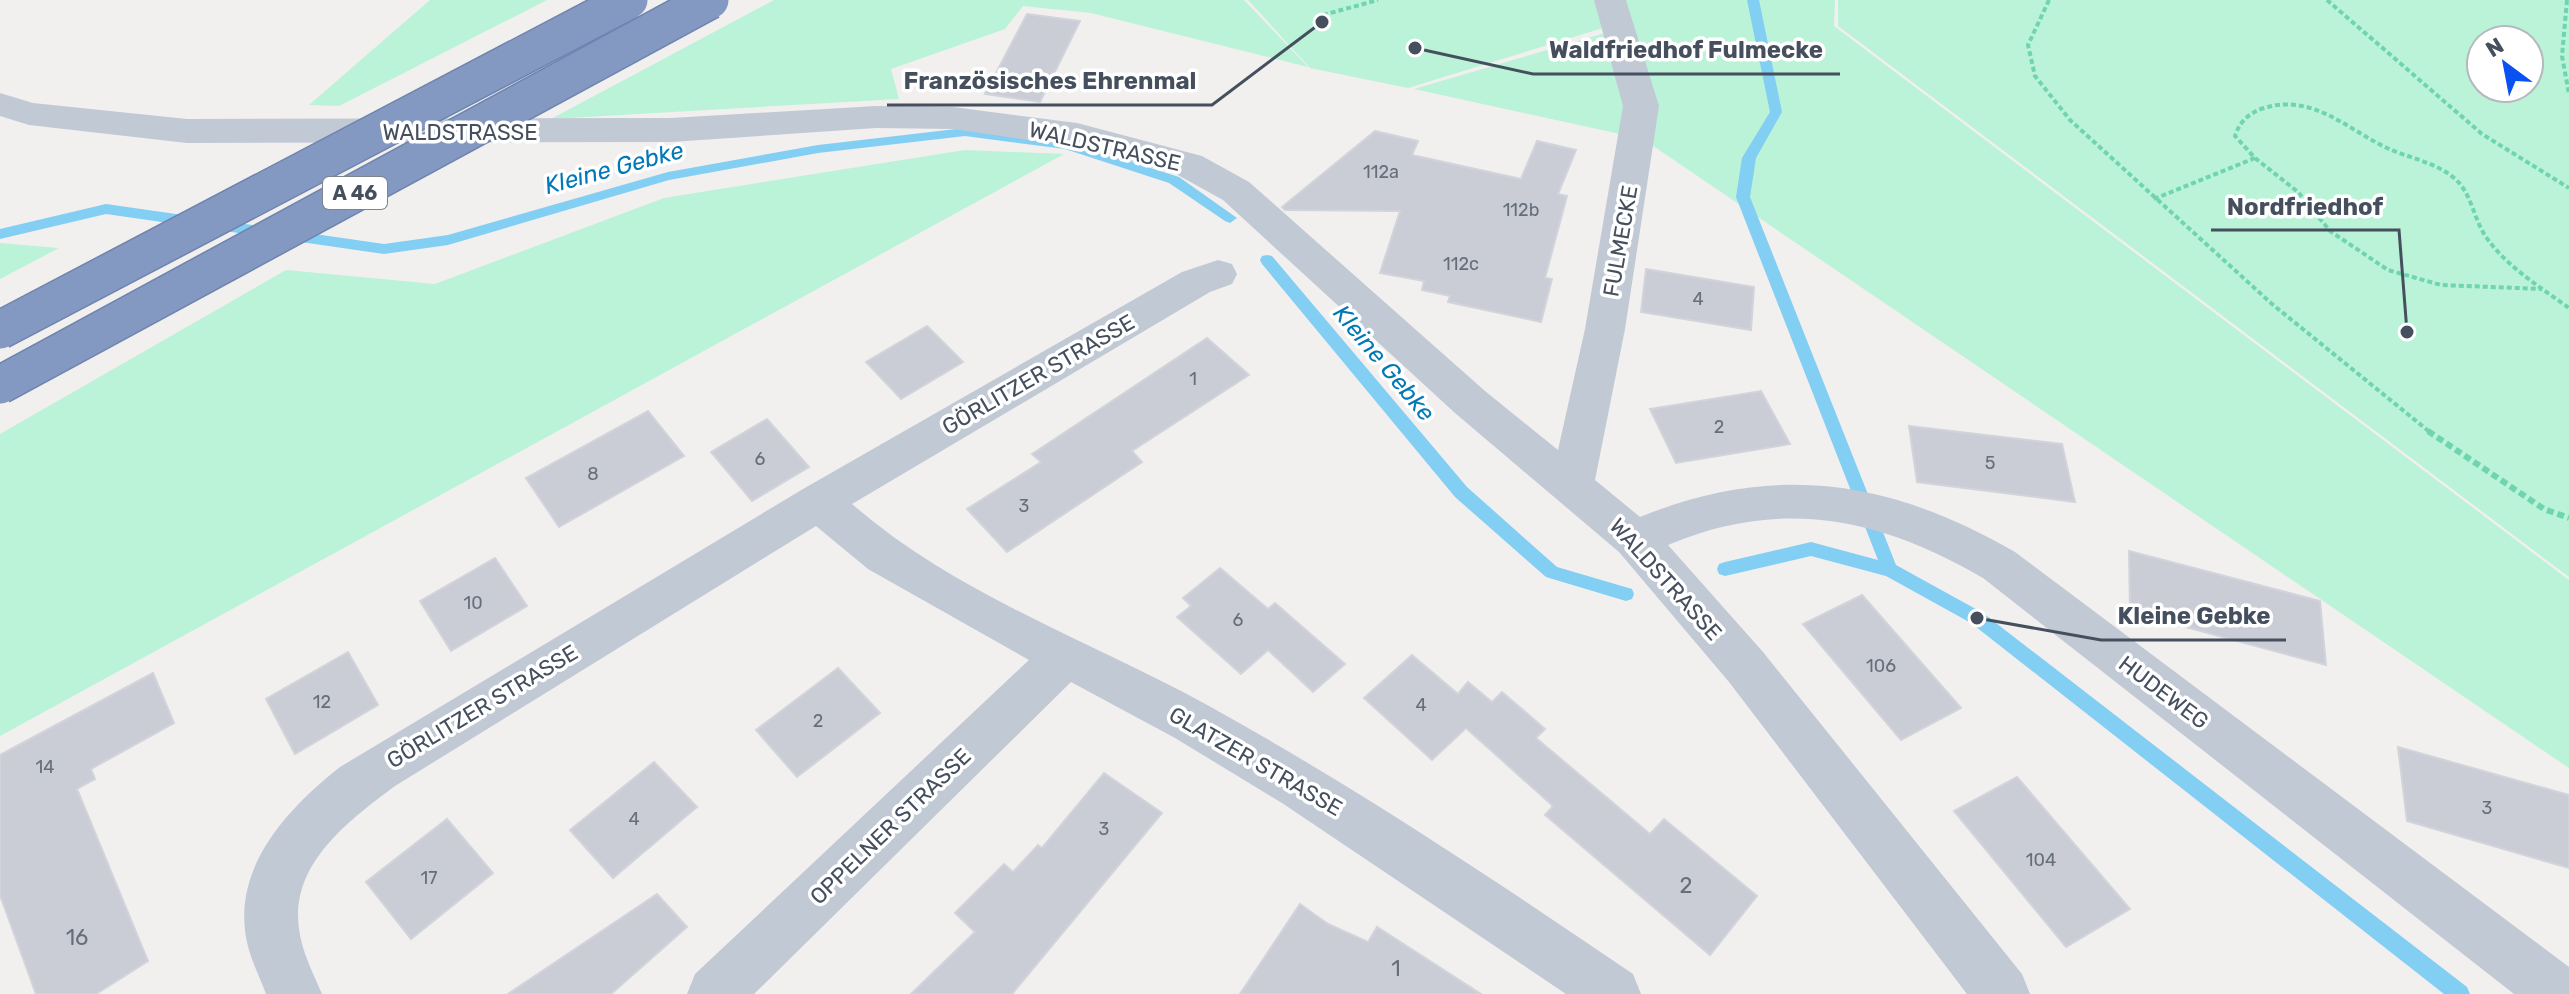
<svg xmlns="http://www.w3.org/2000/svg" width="2569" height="994" font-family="Rubik,sans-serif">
<rect width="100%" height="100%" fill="#f2efef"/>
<g fill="#baf3d7" fill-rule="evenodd">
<polygon points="430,0 547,0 339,106 309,105"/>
<polygon points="774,0 1244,0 1308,67 1091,13 1023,6 1005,29 891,69 899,99 551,119"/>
<polygon points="1248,0 1595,0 1603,28 1408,88 1310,68"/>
<polygon points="1620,0 1835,0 1834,26 2569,580 2569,768 1643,139 1414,89 1605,33"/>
<path d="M1838 0H2569V577L1838 26ZM2481 40H2529V88H2481Z"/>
<polygon points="965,150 1064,154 0,736 0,434 286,270 435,284 664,198"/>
<polygon points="0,243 59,248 0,279"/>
</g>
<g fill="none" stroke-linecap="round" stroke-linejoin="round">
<g fill="#83cef3" fill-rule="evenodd">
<polygon points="1747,0 1759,0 1782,112 1756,158 1750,197 1896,565 1983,613 2467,987 2470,994 2444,994 1971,623 1886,576 1811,556 1725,576 1719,574 1717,569 1719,564 1725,562 1811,542 1878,560 1736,197 1742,158 1770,112"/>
<polygon points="965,128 1066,141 1179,177 1237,218 1230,223 1225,221 1169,183 1065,149 965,136 818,153 669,180 448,245 384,254 106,214 0,239 0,229 106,204 384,244 448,235 668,172 818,145"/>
<polygon points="1267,255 1272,256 1467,487 1557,567 1632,589 1634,594 1632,599 1626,601 1546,577 1455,497 1262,264 1260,260 1262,256"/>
</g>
</g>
<g fill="#cacdd5" stroke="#d2d4db" stroke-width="2">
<polygon points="1027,14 1080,21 1040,102 985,94"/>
<polygon points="1375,131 1418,141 1412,155 1521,179 1537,141 1576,150 1558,194 1567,196 1545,278 1552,279 1541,322 1448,302 1450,296 1422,290 1424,281 1380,273 1400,211 1285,210 1282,207"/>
<polygon points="1646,269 1754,287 1751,330 1641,312"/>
<polygon points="927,326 963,362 901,399 866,362"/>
<polygon points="1207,338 1249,375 1132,451 1142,462 1007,552 967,509 1041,462 1032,454"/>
<polygon points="1761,391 1790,444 1676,463 1650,409"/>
<polygon points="648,411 684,456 559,527 526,478"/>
<polygon points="767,419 809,467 752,501 711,452"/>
<polygon points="1909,426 2062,444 2075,502 1917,482"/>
<polygon points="2129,551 2320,601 2326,665 2130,612"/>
<polygon points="495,558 527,606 451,651 420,601"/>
<polygon points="1220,568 1268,609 1275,603 1345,664 1313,692 1268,650 1241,674 1177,617 1191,606 1183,598"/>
<polygon points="1862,595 1961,708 1901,740 1803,624"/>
<polygon points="348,652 378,705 295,754 266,699"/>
<polygon points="1412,655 1458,694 1468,682 1492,702 1502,692 1545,729 1536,738 1650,834 1664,819 1757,896 1710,955 1545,815 1553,806 1466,728 1432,760 1364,698"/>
<polygon points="838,668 880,713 797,777 756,730"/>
<polygon points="153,673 174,723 91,769 95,779 77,789 148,961 96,994 36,994 0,895 0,755"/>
<polygon points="2398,747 2569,795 2569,868 2407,821"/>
<polygon points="654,762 697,807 613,878 570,830"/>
<polygon points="1104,773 1162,813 1012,994 911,994 975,932 955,913 1004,864 1013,872 1038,845 1042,848"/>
<polygon points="2017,777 2130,909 2066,947 1954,811"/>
<polygon points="447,819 493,873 411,939 366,882"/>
<polygon points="657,894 687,927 611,994 508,994"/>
<polygon points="1300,904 1328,924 1368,942 1377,927 1481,994 1240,994"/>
</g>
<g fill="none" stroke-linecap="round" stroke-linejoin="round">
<g stroke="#6fd4af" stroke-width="4" stroke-dasharray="5 3" stroke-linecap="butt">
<polyline points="2049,0 2028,45 2035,76 2070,120 2272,304 2431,433"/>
<polyline points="2327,0 2482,134 2569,188"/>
<polyline points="2567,0 2562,56 2569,94"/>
<polyline points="1323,15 1378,0"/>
<polyline points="2255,158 2298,192 2330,231 2388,270 2441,285 2542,289"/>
<path d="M2154 199 2255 158 2235 136C2240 121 2249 113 2264 108 2312 93 2347 129 2387 148 2409 158 2435 162 2454 178 2472 193 2473 218 2486 237 2507 267 2540 287 2569 308"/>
</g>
<polyline stroke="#6fd4af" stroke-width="6" stroke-dasharray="7 4" stroke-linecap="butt" points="2428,431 2544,509 2569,518"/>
<g fill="#c1c9d5" fill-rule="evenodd">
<path d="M1594 0H1626L1659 106 1625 329 1595 480 1640 517C1776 462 1890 480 2015 552L2569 967V994H2514L1983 578C1880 518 1782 497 1668 545L1763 652 2022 974 2030 994H1967L1729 682 1619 552 1455 413 1223 200 1176 174 1077 147 953 129 876 128 671 142 187 143 29 125 0 116V93L33 103 187 119 671 118 876 106 953 107 1077 123 1202 156 1249 182 1485 391 1558 450 1585 329 1623 106Z"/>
<path d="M1218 260 1232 264 1237 274 1232 284 1210 292 852 504C955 594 1091 641 1209 706 1355 787 1495 880 1633 974L1641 994H1566L1282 803 1175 738 1071 682 754 994H687L695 974 1029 660 868 569 816 526 395 786C348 821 290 864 299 929 302 952 313 973 322 994H266C258 973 247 952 245 930 237 861 291 806 340 767L803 489 1182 272Z"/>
</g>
<defs>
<g id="highway-bridge">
<polyline points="0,330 629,0"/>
<polyline points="0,385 710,0"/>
</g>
</defs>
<use href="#highway-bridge" stroke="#6e84ae" stroke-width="40" stroke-linecap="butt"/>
<use href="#highway-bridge" stroke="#8399c2" stroke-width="37"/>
</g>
<g text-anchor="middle" stroke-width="7" stroke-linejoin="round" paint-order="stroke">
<g font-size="18" fill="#666e7c">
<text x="1381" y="178">112a</text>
<text x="1521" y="216">112b</text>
<text x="1461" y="270">112c</text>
<text x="1698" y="305">4</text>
<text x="1193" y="385">1</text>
<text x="1719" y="433">2</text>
<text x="760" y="465">6</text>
<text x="1990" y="469">5</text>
<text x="593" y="480">8</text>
<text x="1024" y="512">3</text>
<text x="473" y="609">10</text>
<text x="1238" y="626">6</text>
<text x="1881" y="672">106</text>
<text x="322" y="708">12</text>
<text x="1421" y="711">4</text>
<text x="818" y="727">2</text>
<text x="45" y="773">14</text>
<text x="2487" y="814">3</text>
<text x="634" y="825">4</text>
<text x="1104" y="835">3</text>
<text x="2041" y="866">104</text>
<text x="429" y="884">17</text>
</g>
<rect fill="#fff" stroke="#7d848e" stroke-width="2" x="323" y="177" width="64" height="32" rx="6"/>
<g font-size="20" font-weight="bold" fill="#454f5e">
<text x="355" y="200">A 46</text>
</g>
<g font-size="22" fill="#454f5e" stroke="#fff">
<text x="460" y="140">WALDSTRASSE</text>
<text transform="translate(1105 146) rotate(13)" y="8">WALDSTRASSE</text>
<text transform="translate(1620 241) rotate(-80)" y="8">FULMECKE</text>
<text transform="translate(1038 374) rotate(-30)" y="8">GÖRLITZER STRASSE</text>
<text transform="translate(1666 579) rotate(48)" y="8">WALDSTRASSE</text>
<text transform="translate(2164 692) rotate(37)" y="8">HUDEWEG</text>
<text transform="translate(482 706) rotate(-31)" y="8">GÖRLITZER STRASSE</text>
<text transform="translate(1256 761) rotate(30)" y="8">GLATZER STRASSE</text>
<text transform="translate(890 826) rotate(-44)" y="8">OPPELNER STRASSE</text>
</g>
<g font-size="22" fill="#666e7c">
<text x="1686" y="893">2</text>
<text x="77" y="945">16</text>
<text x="1396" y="976">1</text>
</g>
<g font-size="24" font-style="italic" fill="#0079b6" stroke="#fff">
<text transform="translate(614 168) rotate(-15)" y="8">Kleine Gebke</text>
<text transform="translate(1384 363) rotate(50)" y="8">Kleine Gebke</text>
</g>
</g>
<path fill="none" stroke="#454f5e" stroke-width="3" d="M1415 48L1533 74H1840M1322 22L1212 105H887M2407 332L2399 230H2211M1977 618L2101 640H2286"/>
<g fill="#454f5e" stroke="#fff" stroke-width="3">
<circle cx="1415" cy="48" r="8"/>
<circle cx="1322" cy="22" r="8"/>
<circle cx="2407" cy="332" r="8"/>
<circle cx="1977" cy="618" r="8"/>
</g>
<g font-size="24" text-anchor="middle" font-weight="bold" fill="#454f5e" stroke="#fff" stroke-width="7" stroke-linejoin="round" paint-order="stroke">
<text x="1686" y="58">Waldfriedhof Fulmecke</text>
<text x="1050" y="89">Französisches Ehrenmal</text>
<text x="2305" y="215">Nordfriedhof</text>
<text x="2194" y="624">Kleine Gebke</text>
</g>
<g transform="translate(2505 64) rotate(328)"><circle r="38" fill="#ffffff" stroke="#b5b9bf" stroke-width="2"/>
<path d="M0-6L14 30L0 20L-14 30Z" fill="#0a51f1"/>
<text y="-12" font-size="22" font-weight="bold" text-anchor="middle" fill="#454f5e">N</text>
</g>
</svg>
